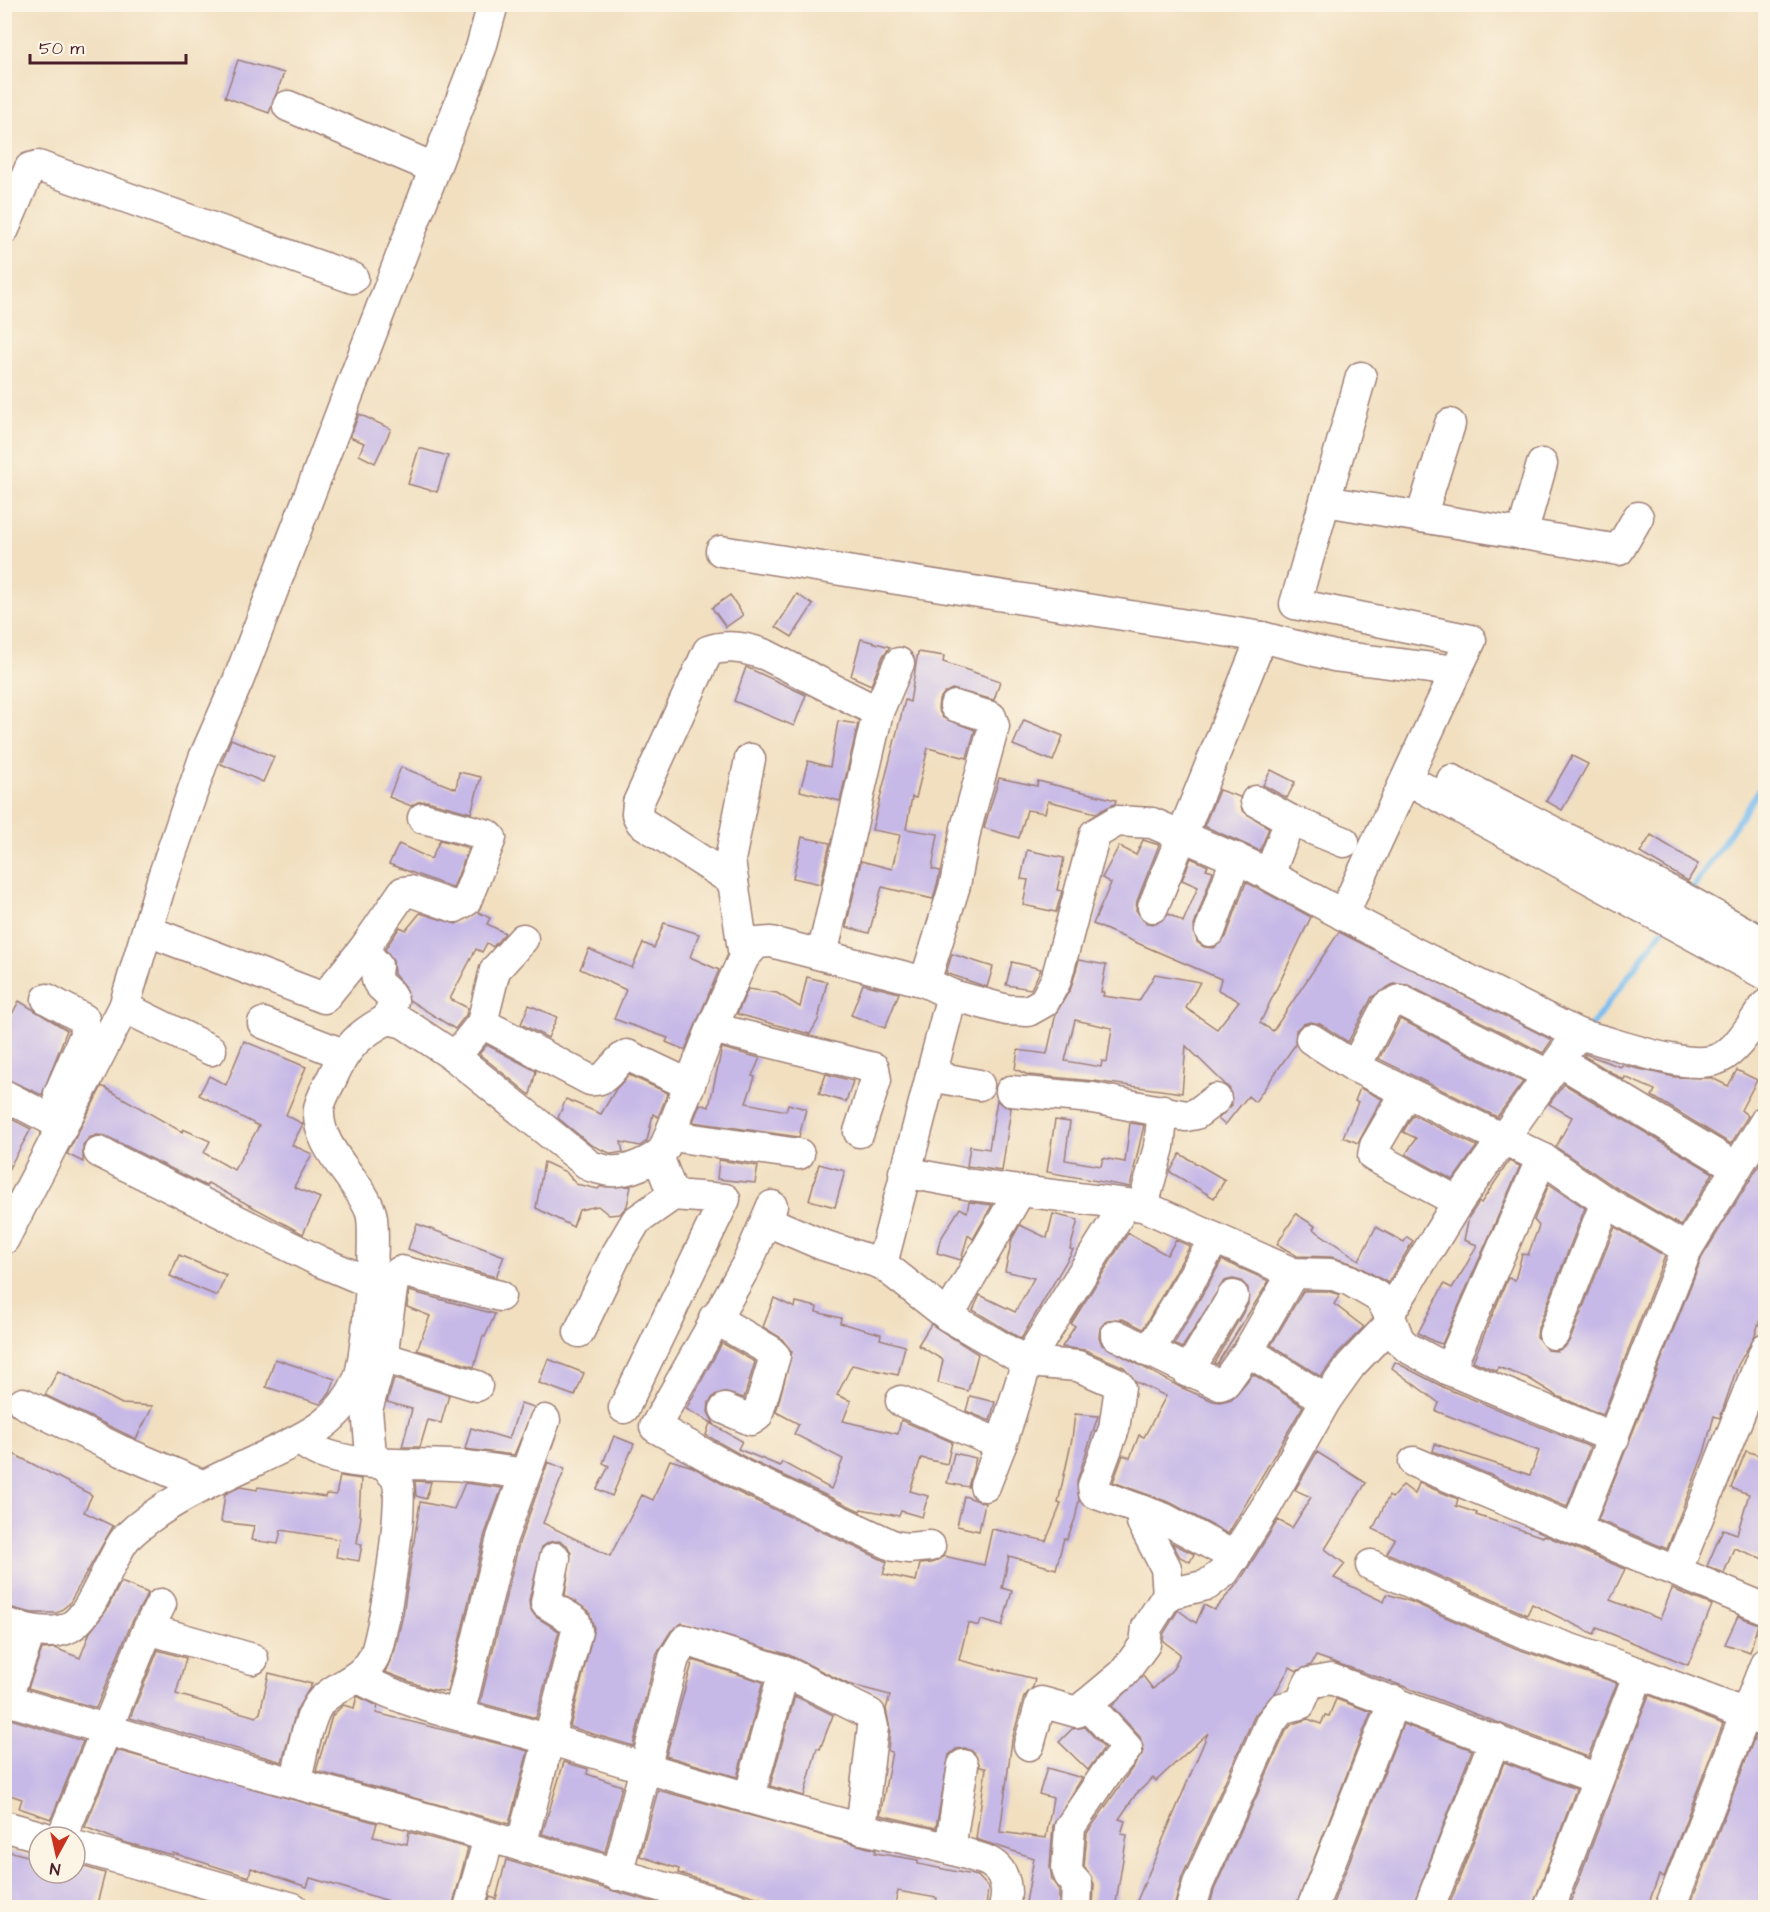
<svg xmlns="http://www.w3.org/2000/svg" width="1770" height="1912" font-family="'Architects Daughter',sans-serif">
<rect width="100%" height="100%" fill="#fcf5e5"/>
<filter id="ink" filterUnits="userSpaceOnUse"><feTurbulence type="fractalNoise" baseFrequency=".0167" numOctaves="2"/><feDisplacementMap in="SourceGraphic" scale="12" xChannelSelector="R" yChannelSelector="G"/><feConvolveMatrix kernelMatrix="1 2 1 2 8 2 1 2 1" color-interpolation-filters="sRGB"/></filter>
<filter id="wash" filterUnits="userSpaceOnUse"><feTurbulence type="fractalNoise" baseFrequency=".008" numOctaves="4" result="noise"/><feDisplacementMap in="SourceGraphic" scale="24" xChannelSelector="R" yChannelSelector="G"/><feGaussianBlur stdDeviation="1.35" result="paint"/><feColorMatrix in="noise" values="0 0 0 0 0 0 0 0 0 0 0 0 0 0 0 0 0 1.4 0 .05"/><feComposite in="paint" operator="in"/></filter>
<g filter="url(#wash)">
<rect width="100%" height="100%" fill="#f1dfc0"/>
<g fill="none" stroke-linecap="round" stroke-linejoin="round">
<g stroke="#7abef1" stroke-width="6">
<polyline points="1690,892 1766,780"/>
<polyline points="1589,1029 1663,929"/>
</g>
</g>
<g id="blocks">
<g fill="#c6b8e7" fill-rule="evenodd">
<polygon points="238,60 284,73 269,113 225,97"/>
<polygon points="359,414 391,429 375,463 359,455 364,443 350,437"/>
<polygon points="419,448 448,456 437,492 408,484"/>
<polygon points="797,594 813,605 792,637 776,627"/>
<polygon points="730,595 743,615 726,627 712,608"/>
<polygon points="861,639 890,647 883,656 871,685 851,676"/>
<polygon points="918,652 944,656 943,662 1000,681 994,700 952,689 944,693 939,700 938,709 943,718 975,730 967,758 928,748 916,798 912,797 906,829 938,834 932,869 940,871 938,881 933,899 882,887 869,933 846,927 861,861 892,869 900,835 872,830 905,700 910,702"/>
<polygon points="746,667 806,695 794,726 734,701"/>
<polygon points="1024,720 1063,736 1053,761 1013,745"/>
<polygon points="838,721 858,724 840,801 800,791 808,761 830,767"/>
<polygon points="231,739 274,757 263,782 221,764"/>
<polygon points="1572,756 1588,764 1562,810 1546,801"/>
<polygon points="401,767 456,789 459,772 481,777 471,813 427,801 418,802 411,806 389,797"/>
<polygon points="1271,770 1295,782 1287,798 1263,785"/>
<polygon points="999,778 1037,786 1038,781 1116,800 1115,804 1096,813 1048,801 1045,813 1027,810 1019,838 984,828"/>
<polygon points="1219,790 1240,797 1242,810 1269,828 1260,851 1204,826"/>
<polygon points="1651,835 1698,864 1688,881 1640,853"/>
<polygon points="802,837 830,843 821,884 793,878"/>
<polygon points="440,840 469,848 453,888 389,864 399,844 431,859"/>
<path d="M1143 840 1159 845 1137 901 1136 910 1146 923 1156 924 1169 914 1183 922 1198 887 1182 880 1191 858 1208 866 1206 869 1213 871 1194 926 1197 942 1204 947 1214 948 1226 937 1246 882 1311 917 1260 1023 1273 1031 1339 932 1552 1040 1543 1053 1408 985 1393 984 1372 997 1348 1042 1320 1024 1311 1022 1303 1024 1296 1030 1295 1045 1255 1102 1248 1096 1225 1125 1218 1119 1232 1105 1230 1089 1186 1046 1182 1093 1094 1081 1028 1075 1015 1069 1018 1050 1047 1054 1056 1013 1071 988 1079 960 1106 965 1101 992H1104L1103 996 1139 1001 1155 974 1200 982 1186 1008 1217 1029 1239 1001 1218 990 1221 979 1093 924 1111 883 1102 878 1119 846 1136 855ZM1075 1020 1112 1028 1107 1062 1102 1061 1101 1067 1065 1061Z"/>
<polygon points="1027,850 1064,858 1057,890 1062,891 1056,912 1023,905 1028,880 1021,879"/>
<polygon points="478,912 490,918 487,924 505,933 493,947 487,943 482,952 476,949 450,999 468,1008 466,1015 455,1029 409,1000 405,987 394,974 393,960 385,949 400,927 406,930 420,913 456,924"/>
<polygon points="664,923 699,934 690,957 719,970 685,1050 666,1042 668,1038 614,1019 626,990 580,969 589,949 632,968 643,943 654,948"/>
<polygon points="952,954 993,967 987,987 946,973"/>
<polygon points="1012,962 1041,969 1031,989 1006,985"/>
<polygon points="807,977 827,982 818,1020 810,1034 737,1014 748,989 777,993 800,1007"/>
<polygon points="863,984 899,993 885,1028 851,1015"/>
<polygon points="19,1001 67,1030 42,1095 4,1078 4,1029"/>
<polygon points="529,1005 557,1017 548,1038 521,1024"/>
<polygon points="1400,1019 1523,1082 1497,1117 1379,1059"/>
<polygon points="244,1041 306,1067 286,1115 303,1124 292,1145 312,1154 294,1187 320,1198 303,1234 208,1183 206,1186 106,1136 97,1135 89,1138 83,1145 83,1162 67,1154 102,1086 182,1132 183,1129 210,1141 204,1153 234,1170 259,1126 199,1095 209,1076 226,1085"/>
<polygon points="487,1045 536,1071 530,1095 479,1054"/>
<polygon points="722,1048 760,1058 752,1076 755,1077 746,1103 786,1111 788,1104 806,1109 799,1137 693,1122 700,1104 709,1107"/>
<polygon points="1585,1054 1621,1067 1622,1065 1674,1077 1712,1078 1728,1086 1737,1070 1757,1080 1741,1110 1748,1116 1731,1144 1652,1096 1655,1090 1625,1077 1624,1080 1584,1056"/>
<polygon points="826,1074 853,1081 846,1102 819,1094"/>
<polygon points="629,1075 668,1093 658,1117 653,1114 647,1141 644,1143 640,1146 621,1142 623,1152 612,1154 591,1145 558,1118 566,1099 601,1114 616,1089"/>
<polygon points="1564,1084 1713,1173 1681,1226 1615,1187 1556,1147 1572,1117 1549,1104"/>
<polygon points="1360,1088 1382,1099 1358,1143 1343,1137 1358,1102 1355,1101"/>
<polygon points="997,1100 1002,1105 1011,1108 1002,1171 967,1166 970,1146 989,1149"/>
<polygon points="4,1115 31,1129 4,1177"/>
<polygon points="1413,1115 1477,1146 1453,1180 1406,1154 1416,1138 1403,1132"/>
<polygon points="1055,1120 1070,1122 1065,1160 1101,1166 1103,1158 1125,1162 1130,1123 1144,1125 1130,1187 1047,1172"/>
<polygon points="1180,1154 1225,1180 1214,1198 1170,1172"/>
<polygon points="1766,1154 1766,1301 1755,1335 1738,1365 1720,1418 1714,1416 1704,1453 1667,1549 1598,1520 1702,1257"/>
<polygon points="719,1160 758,1166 755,1183 717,1179"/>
<polygon points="1509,1161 1520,1166 1442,1344 1433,1341 1418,1333 1444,1284 1452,1288 1464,1269 1477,1245 1464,1240 1469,1217 1479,1202 1481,1203"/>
<polygon points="544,1162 566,1172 576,1184 598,1189 600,1187 631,1186 627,1206 620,1214 609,1215 598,1206 579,1210 573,1227 536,1208"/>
<polygon points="819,1164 845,1171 835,1207 809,1200"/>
<polygon points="1549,1184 1585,1208 1538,1328 1537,1337 1547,1350 1557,1351 1565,1347 1570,1340 1615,1227 1665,1256 1603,1415 1557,1396 1528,1378 1498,1367 1497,1371 1473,1361 1508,1278 1515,1280 1522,1254 1528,1255 1539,1226 1534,1220"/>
<polygon points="969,1202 992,1205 973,1239 968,1235 961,1260 937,1253 940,1240 960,1208 967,1212"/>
<polygon points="1053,1214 1078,1220 1070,1249 1073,1250 1021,1339 973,1310 980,1295 1015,1312 1034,1278 1005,1271 1012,1239 1020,1225 1047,1238"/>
<polygon points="1296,1214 1315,1226 1313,1229 1359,1260 1376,1227 1404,1242 1407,1237 1413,1241 1388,1283 1354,1264 1331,1257 1297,1256 1277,1244"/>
<polygon points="417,1224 504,1256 496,1277 465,1269 408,1249"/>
<polygon points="1128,1233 1167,1255 1176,1240 1190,1246 1143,1329 1123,1319 1107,1320 1100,1328 1099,1337 1102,1345 1180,1387 1213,1401 1220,1402 1232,1399 1253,1374 1303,1406 1228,1534 1171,1503 1113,1482 1123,1455 1130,1458 1139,1435 1144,1437 1166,1396 1136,1382 1124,1367 1085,1350 1062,1347 1075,1326 1071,1324"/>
<polygon points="179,1255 226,1275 217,1296 170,1276"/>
<polygon points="1222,1260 1269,1281 1217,1364 1214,1363 1248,1304 1248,1288 1241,1281 1233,1279 1224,1281 1182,1348 1174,1344"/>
<polygon points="409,1291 495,1314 485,1337 483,1336 474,1367 417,1350 430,1316 407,1307"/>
<polygon points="1303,1291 1327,1291 1340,1295 1334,1304 1364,1327 1338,1353 1321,1377 1271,1345"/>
<polygon points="774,1298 795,1308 796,1302 817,1307 816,1312 841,1318 840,1323 881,1334 880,1339 905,1346 898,1375 852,1365 837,1395 851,1401 843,1421 898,1434 901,1420 952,1442 947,1464 921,1458 910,1491 928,1496 922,1517 901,1511 899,1516 861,1509 860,1511 750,1460 706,1435 710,1423 742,1441 738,1449 780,1466 782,1462 831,1489 843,1459 794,1434 799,1424 776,1412 792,1352 781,1338 763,1327"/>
<polygon points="931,1324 978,1354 968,1391 938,1383 943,1360 918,1345"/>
<polygon points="722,1343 755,1362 744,1398 723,1392 715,1395 709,1402 708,1412 714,1424 686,1409"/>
<polygon points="275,1359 335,1379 330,1393 320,1404 266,1387"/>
<polygon points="548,1359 584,1373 575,1396 539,1383"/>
<polygon points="1395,1362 1445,1388 1590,1447 1567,1507 1433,1451 1435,1444 1530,1475 1539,1451 1436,1411 1439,1403 1392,1368"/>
<polygon points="58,1371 122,1404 153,1406 136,1439 45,1395"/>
<polygon points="394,1379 449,1395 441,1423 428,1420 420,1447 402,1447 412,1409 387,1402"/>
<polygon points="970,1396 995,1402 990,1421 966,1411"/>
<polygon points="521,1403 534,1407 514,1455 465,1449 471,1428 509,1439"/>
<polygon points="1075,1414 1098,1416 1077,1481 1079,1500 1075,1519 1067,1539 1064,1538 1056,1569 1009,1556 1002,1588 1012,1591 1002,1626 981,1620 979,1626 968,1623 959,1660 1035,1679 1033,1687 1024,1697 1012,1740 1000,1832 1046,1838 1053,1798 1039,1794 1047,1768 1082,1778 1053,1826 1050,1867 1052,1880 1059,1890 1059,1908 1025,1908 1034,1858 976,1839 986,1768 980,1767 974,1752 965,1748 956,1749 949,1755 936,1828 880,1815 892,1752 888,1751 890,1729 886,1709 890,1695 848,1684 789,1655 682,1623 671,1631 657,1653 633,1746 570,1727 594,1628 589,1611 565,1595 571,1553 567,1545 559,1541 550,1542 542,1547 529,1600 530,1609 536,1617 559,1631 536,1718 480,1703 519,1543 548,1462 565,1469 543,1523 610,1556 642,1495 653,1500 670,1460 693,1467 735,1491 887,1562 883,1574 916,1581 920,1564 932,1563 944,1556 984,1565 992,1529 1046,1541 1061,1504 1058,1503 1072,1439"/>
<polygon points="614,1436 634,1444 612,1496 597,1489 609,1466 603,1463"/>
<polygon points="4,1449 92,1495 84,1512 113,1526 69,1604 57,1613 32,1613 4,1606"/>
<polygon points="1746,1451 1761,1456 1766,1455 1766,1560 1734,1548 1724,1573 1707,1566 1723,1529 1737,1534 1749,1494 1731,1488"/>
<polygon points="1317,1452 1366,1483 1325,1549 1345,1564 1334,1578 1384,1602 1387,1594 1412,1602 1515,1648 1617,1683 1588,1757 1400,1685 1316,1656 1311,1665 1297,1671 1290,1667 1275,1693 1255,1715 1182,1877 1174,1908 1134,1908 1208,1733 1156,1781 1153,1778 1136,1794 1119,1819 1125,1821 1121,1834 1127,1835 1115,1908 1093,1908 1094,1884 1084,1866 1087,1833 1144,1751 1140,1737 1112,1706 1143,1676 1153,1689 1173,1669 1180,1654 1163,1641 1164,1633 1178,1610 1196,1623 1204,1605 1214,1610 1239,1582 1278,1520 1292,1528 1311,1497 1295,1490"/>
<polygon points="954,1453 976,1458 968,1487 947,1483"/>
<polygon points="340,1476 361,1479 359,1515 361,1516 357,1543 362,1544 359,1561 336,1557 339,1539 281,1530 278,1544 251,1540 254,1526 221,1522 225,1494 240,1487 257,1490 258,1487 325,1497 326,1494 336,1495"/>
<polygon points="415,1481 431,1482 426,1499 416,1496"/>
<polygon points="465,1483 502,1488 485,1534 447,1692 429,1689 385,1672 395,1650 403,1614 420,1502 454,1509"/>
<polygon points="1419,1483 1458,1499 1456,1506 1477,1513 1476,1515 1543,1537 1544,1535 1625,1569 1610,1600 1660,1619 1672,1589 1712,1605 1688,1665 1597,1628 1594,1634 1532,1604 1527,1615 1387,1553 1395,1539 1373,1529 1389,1496 1392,1498 1403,1485 1415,1494"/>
<polygon points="964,1496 985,1503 979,1531 957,1526"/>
<polygon points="1172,1543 1194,1554 1190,1562 1180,1557"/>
<polygon points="121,1582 148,1593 132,1622 96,1708 28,1688 42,1649 55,1648 80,1658 90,1632 106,1611"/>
<polygon points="1738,1616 1758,1624 1750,1652 1725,1644"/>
<polygon points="158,1650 186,1658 176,1694 256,1717 260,1713 269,1673 312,1684 296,1711 282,1762 130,1718"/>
<polygon points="693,1660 763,1682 737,1777 666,1756"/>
<polygon points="1649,1695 1723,1724 1664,1877 1659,1875 1647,1908 1568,1908"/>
<polygon points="357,1696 378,1706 376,1713 528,1751 509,1824 316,1771 332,1716 343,1705 354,1708"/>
<polygon points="795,1696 833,1715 820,1749 817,1748 804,1796 770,1786"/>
<polygon points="1336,1699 1371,1712 1295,1908 1209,1908 1214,1890 1286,1731 1292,1724 1308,1719 1321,1724 1325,1715 1329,1716"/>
<polygon points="4,1717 83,1741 51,1819 19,1808 22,1799 4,1793"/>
<polygon points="1403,1724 1472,1750 1412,1908 1331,1908"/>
<polygon points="1085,1727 1104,1748 1088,1770 1059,1742 1072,1729"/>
<polygon points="1755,1736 1766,1739 1766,1908 1689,1908"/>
<polygon points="116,1750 377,1823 373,1837 407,1844 409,1832 468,1848 452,1908 385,1908 386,1900 310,1878 307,1887 251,1868 249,1877 173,1853 173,1855 123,1842 85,1827"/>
<polygon points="564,1762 588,1769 587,1774 622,1786 605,1852 542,1834"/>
<polygon points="1504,1762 1576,1789 1532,1908 1448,1908"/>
<polygon points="658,1790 876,1850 875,1853 918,1860 918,1864 978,1876 988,1887 986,1908 936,1908 937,1898 898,1891 894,1908 805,1908 787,1902 786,1906 678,1873 679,1869 640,1856"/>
<polygon points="4,1850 39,1859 39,1873 75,1873 75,1864 105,1873 96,1908 4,1908"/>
<polygon points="506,1860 663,1905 662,1908 487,1908 490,1897 496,1899"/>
</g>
</g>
</g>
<g filter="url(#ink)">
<use href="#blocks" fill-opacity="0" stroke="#9e7f76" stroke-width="1.5"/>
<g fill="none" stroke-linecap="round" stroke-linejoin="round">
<defs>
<g id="minor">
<polyline points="288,106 434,168"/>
<polyline points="4,229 30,168 38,166 353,278"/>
<polyline points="1361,377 1295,604 1471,640 1456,671"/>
<polyline points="1325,501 1619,550 1638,517"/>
<polyline points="1421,517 1450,424"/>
<polyline points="1522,534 1542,464"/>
<polyline points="721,551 1262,637 1153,907"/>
<polyline points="1262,637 1334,656 1456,671 1343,915"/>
<polyline points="878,712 899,663"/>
<polyline points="1407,779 1766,975"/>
<polyline points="1452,780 1685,899 1766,944"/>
<polyline points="1256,801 1290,820"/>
<polyline points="1269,875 1290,820 1344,842"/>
<path d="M733 881 641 822 637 814 638 803 708 651C728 644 747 648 766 655L878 712 822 955"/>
<polyline points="148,931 324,998 363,950 403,892 410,891 455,907 466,901 491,838 488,835 423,818"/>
<polyline points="1210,931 1236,858"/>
<path d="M363 950 377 966C373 991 386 983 393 1001L388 1019"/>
<polyline points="744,957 730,860 750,759"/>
<polyline points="925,982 955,885 966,828 994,726 991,717 955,706"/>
<polyline points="47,999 84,1019 85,1035 59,1094"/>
<polyline points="124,1007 211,1050"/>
<polyline points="263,1023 343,1054"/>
<polyline points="482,1023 495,970 523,939"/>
<polyline points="712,1028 874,1068 876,1080 859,1132"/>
<polyline points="1311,1039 1355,1067"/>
<path d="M455 1057 482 1023 590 1080C610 1082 612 1062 627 1055L690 1085"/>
<polyline points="1559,1061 1736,1167"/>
<polyline points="1548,1075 1400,1000 1387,1006 1355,1067 1542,1158 1606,1202 1687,1249"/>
<polyline points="931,1076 979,1085"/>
<polyline points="1011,1091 1093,1098 1186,1116 1196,1114 1216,1099"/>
<polyline points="1406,1093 1375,1146 1373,1156 1458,1202"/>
<polyline points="4,1095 48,1118"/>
<polyline points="672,1136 799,1154"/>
<polyline points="99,1152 321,1262 371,1283"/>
<polyline points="904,1172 972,1185 1143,1206 1293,1273 1330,1274 1349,1280 1380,1298 1389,1314 1399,1340 1408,1348 1449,1370 1614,1438"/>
<polyline points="772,1206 747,1264 655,1427 742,1475 894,1546 908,1548 930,1546"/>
<polyline points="1143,1206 1159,1147 1163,1110"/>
<polyline points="767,1221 823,1245 882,1264 952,995"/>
<polyline points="4,1239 124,1007 163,877 204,758 238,681 481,48 493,4"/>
<polyline points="882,1264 948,1316 1027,1362 1078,1366 1117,1383 1120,1387 1114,1429 1093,1486 1094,1493 1163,1518 1235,1557"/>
<polyline points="1389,1314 1458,1202 1578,1034"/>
<polyline points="948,1316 1020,1191"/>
<polyline points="714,1318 769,1350 775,1356 757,1416 751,1420 725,1409"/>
<polyline points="579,1332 616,1255 636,1221 673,1195"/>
<polyline points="1554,1334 1606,1202"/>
<polyline points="1116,1335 1220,1385 1225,1383 1248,1351 1293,1273"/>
<polyline points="1248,1351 1326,1400"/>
<polyline points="1149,1352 1215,1238"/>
<polyline points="382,1357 477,1386"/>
<polyline points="1449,1370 1542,1158"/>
<polyline points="1188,1372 1233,1296"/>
<polyline points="901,1401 1001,1445 1027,1362 1125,1205"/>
<polyline points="23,1403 119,1450 204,1486"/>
<polyline points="624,1408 725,1199 673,1195 658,1156"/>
<path d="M301 1440C334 1471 407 1462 450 1465 474 1466 499 1470 523 1474"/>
<polyline points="1414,1462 1766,1609"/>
<polyline points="985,1486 1001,1445"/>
<polyline points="1576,1530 1687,1249 1766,1120"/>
<polyline points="1371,1565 1522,1632 1639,1673 1766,1722"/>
<polyline points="1677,1570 1766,1348"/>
<polyline points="1168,1594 1207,1585 1224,1572 1266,1507 1326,1400 1351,1365 1391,1323"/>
<path d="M4 1623C78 1646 80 1624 111 1564 116 1556 120 1544 127 1537 162 1503 211 1482 255 1461 298 1439 337 1428 358 1380 367 1361 377 1232 371 1213 360 1179 316 1149 319 1109 320 1099 329 1085 333 1076 346 1047 360 1033 388 1019L404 1023 455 1057 590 1166C597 1168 603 1170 610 1171 626 1173 654 1161 664 1149L712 1028 744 957 757 943 771 942 925 982 952 995 1007 1010 1028 1011 1044 1002 1056 980 1095 834 1117 821 1152 823 1248 864 1409 950 1578 1034 1593 1038C1623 1046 1693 1072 1720 1058 1739 1049 1753 1021 1766 1005"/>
<polyline points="148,1629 253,1659"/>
<path d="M357 1677C417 1710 486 1721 551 1740 651 1769 750 1800 851 1826 891 1837 931 1842 970 1855 977 1858 986 1859 991 1863 1007 1873 1008 1892 1004 1908"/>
<polyline points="4,1699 226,1765 425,1818 735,1908"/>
<polyline points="6,1700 26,1644"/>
<polyline points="459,1715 502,1538 545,1420"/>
<polyline points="1029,1745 1041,1702 1077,1712 1087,1704"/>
<path d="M295 1783C301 1762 307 1715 322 1700 338 1684 363 1679 374 1657 384 1637 405 1499 397 1480 392 1470 379 1462 371 1454L367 1410 382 1357 394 1276 401 1271 500 1296"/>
<polyline points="749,1798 784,1671"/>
<polyline points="4,1826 43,1837"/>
<polyline points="62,1837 148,1629 161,1604"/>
<polyline points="75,1846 293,1908"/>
<polyline points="521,1846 577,1631 575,1621 546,1603 555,1558"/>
<polyline points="950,1849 963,1765"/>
<polyline points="617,1875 674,1658 685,1640 784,1671 870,1714 873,1727 861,1829"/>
<polyline points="469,1908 489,1838"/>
<polyline points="1076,1908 1077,1884 1069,1875 1067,1868 1070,1827 1107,1772 1127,1748 1087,1704 1123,1674 1145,1644 1147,1627 1168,1594 1166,1568 1142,1522 1144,1511"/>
<polyline points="1191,1908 1198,1884 1271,1722 1282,1708 1300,1704 1309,1683 1331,1679 1598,1779"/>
<polyline points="1312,1908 1394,1701"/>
<polyline points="1429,1908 1495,1739"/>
<polyline points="1549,1908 1639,1673"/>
<polyline points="1670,1908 1766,1662"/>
</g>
</defs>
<use href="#minor" stroke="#9e7f76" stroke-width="33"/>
<use href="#minor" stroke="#fff" stroke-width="30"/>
</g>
</g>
<rect width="1770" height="1912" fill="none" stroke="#fcf5e5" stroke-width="24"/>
<g transform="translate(57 1855) rotate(188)"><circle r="28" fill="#fcf5e5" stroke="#b59f9b" stroke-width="1.5"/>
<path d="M0-4.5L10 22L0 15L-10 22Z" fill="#c8321e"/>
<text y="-9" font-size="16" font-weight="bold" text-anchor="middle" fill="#4a1f2b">N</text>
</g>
<path d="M30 54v9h156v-9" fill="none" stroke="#4a1f2b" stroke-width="3"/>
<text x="39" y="54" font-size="18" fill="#4a1f2b" stroke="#fcf5e5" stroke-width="4.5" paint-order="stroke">50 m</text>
</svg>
